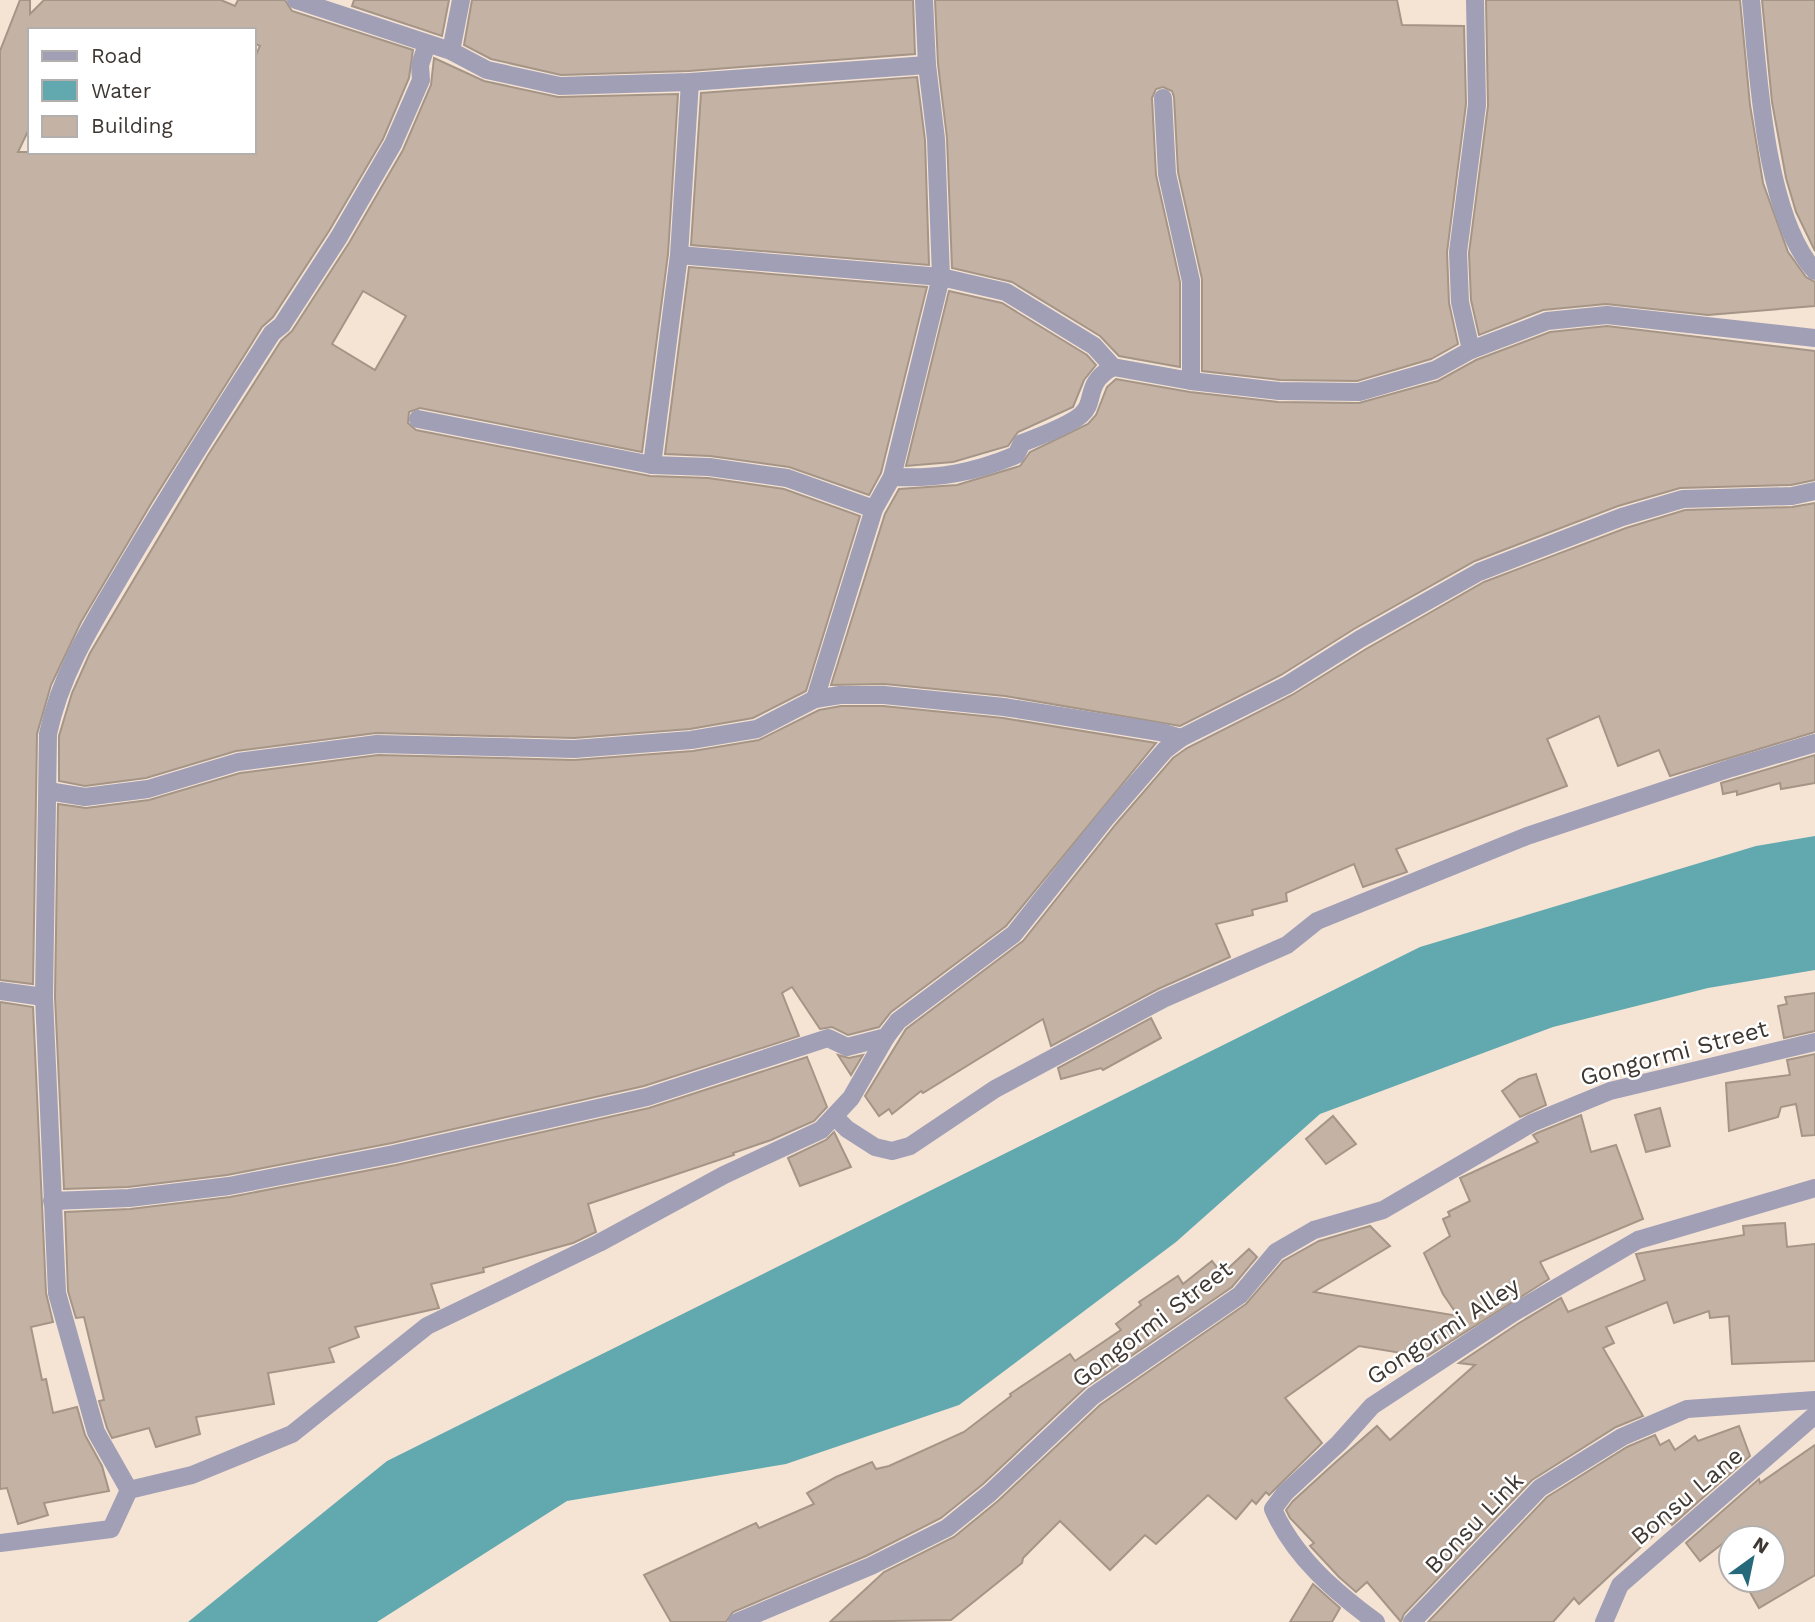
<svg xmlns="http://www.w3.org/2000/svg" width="1815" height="1622" font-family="'Work Sans',sans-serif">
<rect width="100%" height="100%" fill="#f5e3d4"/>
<polygon fill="#61a9af" points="1815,836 1815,970 1708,988 1553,1027 1320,1114 1176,1242 959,1405 786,1464 567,1501 377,1622 188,1622 387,1461 1420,947 1756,846"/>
<g fill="#c4b3a5" stroke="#a59587" stroke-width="2" fill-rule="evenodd">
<path d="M20 0H30V14L44 0H221L235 6 238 0H285L292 11 413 50 409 78 383 139 329 231 273 317 262 327 152 502 81 622 51 685 37 734 33 984 0 980V51ZM30 30H254V43L260 46 254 59V152H18L30 127Z"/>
<polygon points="354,0 449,0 442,36 352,6"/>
<polygon points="472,0 913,0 915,54 689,71 561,75 491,59 464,45"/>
<polygon points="935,0 1397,0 1402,25 1464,26 1466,104 1447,252 1449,303 1458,344 1431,359 1357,381 1280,380 1202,371 1202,279 1178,172 1174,97 1172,91 1163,87 1156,89 1152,98 1156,175 1180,282 1180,367 1119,356 1100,336 1012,282 952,268 947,138 938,64"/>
<polygon points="1486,0 1740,0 1750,105 1763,183 1788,252 1806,277 1815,282 1815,306 1708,315 1606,304 1543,310 1479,335 1471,300 1469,253 1488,106"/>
<polygon points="1762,0 1815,0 1815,251 1796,212 1786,178 1772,102"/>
<path d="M434 58 484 81 558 97 678 94 668 254 642 452 420 408 409 412 408 423 416 430 650 476 708 478 784 489 860 516 806 691 753 718 690 729 574 738 376 733 236 751 146 778 85 786 59 781V736L72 693 90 653 208 455 281 341 292 331 349 243 403 150 431 85ZM363 291 406 316 375 370 332 344Z"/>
<polygon points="917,77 925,140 929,265 691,245 701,93"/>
<polygon points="689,267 927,287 881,473 869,495 789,467 710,456 665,454"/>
<polygon points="949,291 1002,303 1087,355 1096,365 1084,380 1073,407 1018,432 1008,446 953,462 906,466"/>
<polygon points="1607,326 1815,351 1815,480 1791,485 1680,488 1618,506 1475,561 1354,629 1281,675 1180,726 1005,696 885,684 831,685 885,514 899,489 957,485 1020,466 1030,452 1088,424 1096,415 1107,387 1116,379 1190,392 1278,402 1359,403 1438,381 1476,360 1550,332"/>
<polygon points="1815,503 1815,732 1670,776 1659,750 1618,766 1599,716 1547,739 1567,786 1396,849 1407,872 1363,887 1354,864 1286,893 1287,901 1252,910 1253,915 1216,924 1230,957 1158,989 1051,1046 1043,1019 923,1093 921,1091 892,1114 889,1109 879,1116 865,1096 906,1029 1023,941 1116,824 1173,758 1187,748 1292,695 1366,649 1484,582 1626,528 1685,510 1792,507"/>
<polygon points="841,706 883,706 1003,718 1156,743 1006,926 891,1012 879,1027 848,1035 832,1027 820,1029 792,987 782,993 799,1036 644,1086 392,1143 227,1175 128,1187 64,1189 55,997 58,804 86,808 149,800 240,773 378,755 574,760 693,751 759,740 819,710"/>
<polygon points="1815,755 1815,783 1781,789 1780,783 1737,795 1737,791 1723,794 1721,783"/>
<polygon points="1815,993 1815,1031 1784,1038 1778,1006 1787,1004 1785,997"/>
<polygon points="0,1002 33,1007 46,1293 53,1322 31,1327 42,1380 46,1379 53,1413 77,1407 85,1435 102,1466 109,1491 44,1503 48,1515 18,1524 7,1488 0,1489"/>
<polygon points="1151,1018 1161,1038 1103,1070 1101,1068 1061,1079 1058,1068"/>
<polygon points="1815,1054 1815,1135 1802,1136 1796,1104 1781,1107 1778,1117 1729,1131 1726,1083 1790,1075 1787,1060"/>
<polygon points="838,1055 849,1058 863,1055 851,1075"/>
<polygon points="807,1057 827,1107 814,1121 771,1140 733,1153 734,1155 588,1204 596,1232 573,1243 483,1268 484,1272 431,1284 439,1308 355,1327 359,1337 329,1348 334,1362 268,1373 274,1404 196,1417 200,1434 156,1447 149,1428 112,1438 107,1428 99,1401 104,1400 84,1317 76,1318 68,1291 65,1212 130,1209 230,1197 396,1165 649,1108"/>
<polygon points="1536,1074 1546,1105 1520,1117 1502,1091 1519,1079"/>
<polygon points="1660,1108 1670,1146 1646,1152 1635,1115"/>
<polygon points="1581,1115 1591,1152 1616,1145 1643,1219 1540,1262 1549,1279 1426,1357 1359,1346 1285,1398 1322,1443 1269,1495 1266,1492 1256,1504 1252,1500 1236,1519 1208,1495 1156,1544 1145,1535 1110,1570 1060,1521 1023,1558 1022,1563 951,1620 830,1622 884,1572 954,1537 998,1501 1100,1405 1246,1304 1283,1261 1319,1241 1370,1226 1390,1246 1314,1292 1458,1316 1443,1294 1424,1253 1450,1236 1443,1219 1450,1216 1448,1212 1470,1201 1460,1178 1538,1142 1533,1135 1537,1133"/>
<polygon points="1333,1116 1356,1144 1326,1164 1306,1139"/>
<polygon points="834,1132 851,1167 800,1186 788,1158 826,1140"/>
<polygon points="1785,1223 1787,1247 1815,1244 1815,1361 1732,1364 1729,1316 1710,1318 1709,1311 1674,1323 1667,1302 1606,1327 1614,1343 1603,1348 1643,1416 1616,1427 1532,1480 1404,1614 1401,1622 1367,1582 1356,1592 1339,1577 1310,1546 1314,1543 1290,1518 1286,1510 1293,1501 1337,1461 1377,1426 1390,1440 1475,1365 1459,1363 1519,1323 1561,1298 1568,1312 1645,1280 1636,1254 1744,1235 1743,1226"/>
<polygon points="1249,1249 1257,1257 1232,1287 1086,1387 983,1484 941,1518 866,1556 733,1612 726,1622 671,1622 644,1575 756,1523 759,1528 814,1504 807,1493 836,1477 872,1462 876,1469 889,1466 964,1432 1011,1396 1010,1394 1070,1354 1075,1361 1121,1330 1116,1324 1141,1305 1139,1302 1178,1276 1183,1284 1212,1261 1222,1274"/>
<polygon points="1739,1426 1750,1456 1672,1525 1669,1521 1579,1604 1574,1598 1553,1622 1428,1622 1547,1497 1627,1447 1655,1435 1660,1445 1669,1440 1675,1450 1695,1436 1698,1441"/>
<polygon points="1815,1445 1815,1575 1759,1608 1743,1580 1773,1580 1773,1538 1731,1538 1731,1560 1722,1544 1700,1561 1686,1543 1759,1479 1760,1483"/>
<polygon points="1313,1584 1340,1608 1332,1622 1290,1622"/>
</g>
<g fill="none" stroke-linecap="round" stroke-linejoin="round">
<g stroke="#a09fb5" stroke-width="18">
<polyline points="296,0 451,51 487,70 560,86 690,82 927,65"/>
<path d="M1751 0C1758 73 1765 217 1815 271"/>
<polyline points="451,51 461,0"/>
<polyline points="1163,98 1167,174 1191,281 1191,381"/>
<polyline points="679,255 941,277 1006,292 1094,346 1113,367 1191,381 1279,391 1359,392 1435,370 1471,350 1547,321 1607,315 1815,338"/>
<polyline points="1471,350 1460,302 1458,252 1477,105 1475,0"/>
<polyline points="418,419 652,465 709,467 787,478 874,509"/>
<polyline points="652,465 679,255 690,82"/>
<path d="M892 477C938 479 973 473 1016 455L1022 443C1038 437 1068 426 1081 415 1097 401 1083 384 1113 367"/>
<polyline points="815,699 874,509 892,477 941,277 936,139 927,65 924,0"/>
<polyline points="48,791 85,797 148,789 238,762 377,744 574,749 691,740 757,729 815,699 840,695 884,695 1004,707 1160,732 1181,738"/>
<polyline points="0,991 44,997"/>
<polyline points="834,1116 847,1129 875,1147 892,1151 910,1146 995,1089 1163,999 1287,945 1317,921 1527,836 1731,768 1815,743"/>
<polyline points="52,1201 129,1198 229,1186 394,1154 647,1097 828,1038 847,1047 886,1037 898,1021 1014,934 1107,817 1165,750 1181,738 1287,685 1360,639 1479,572 1622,517 1683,499 1792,496 1815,491"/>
<path d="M129 1490 96 1432 57 1293 44 997 48 734C61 672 94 621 126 567 173 488 222 410 272 333L282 325 339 237 393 144 421 80 420 65 427 44"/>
<polyline points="0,1543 111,1529 129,1490 192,1475 292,1434 427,1326 599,1243 724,1175 821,1130 851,1098 886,1037"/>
<polyline points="737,1622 871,1566 947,1528 990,1493 1093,1396 1240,1295 1276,1252 1314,1230 1383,1210 1532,1123 1610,1091 1815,1042"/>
<path d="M1376 1622C1335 1592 1294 1557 1273 1509L1285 1493 1339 1443 1372 1406 1513 1313 1638 1240 1815 1188"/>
<polyline points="1412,1622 1540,1488 1622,1437 1687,1409 1815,1400"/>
<polyline points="1604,1622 1620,1585 1815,1415"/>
</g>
</g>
<g text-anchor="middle" stroke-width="5" stroke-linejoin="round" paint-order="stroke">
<g font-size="24" fill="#3e3732" stroke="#fff">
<text transform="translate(1674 1053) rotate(-15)" y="8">Gongormi Street</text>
<text transform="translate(1152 1324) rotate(-37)" y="8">Gongormi Street</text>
<text transform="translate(1443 1331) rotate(-33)" y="8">Gongormi Alley</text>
<text transform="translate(1687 1496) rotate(-40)" y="8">Bonsu Lane</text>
<text transform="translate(1474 1523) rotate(-46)" y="8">Bonsu Link</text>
</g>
</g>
<rect x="28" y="28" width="228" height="126" fill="#ffffff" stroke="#b2afad" stroke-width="2"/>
<rect x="42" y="51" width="35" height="10" fill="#a09fb5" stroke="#b2afad" stroke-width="2"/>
<text x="91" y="63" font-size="21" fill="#3e3732">Road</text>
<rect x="42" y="80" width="35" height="21" fill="#61a9af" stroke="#b2afad" stroke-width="2"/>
<text x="91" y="98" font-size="21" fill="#3e3732">Water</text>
<rect x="42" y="116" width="35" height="21" fill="#c4b3a5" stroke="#b2afad" stroke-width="2"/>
<text x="91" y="133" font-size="21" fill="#3e3732">Building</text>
<g transform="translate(1752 1559) rotate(33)"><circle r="33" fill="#ffffff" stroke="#b2afad" stroke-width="2"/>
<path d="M0-5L12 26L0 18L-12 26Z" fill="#26697b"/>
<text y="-10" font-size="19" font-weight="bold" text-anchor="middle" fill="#3e3732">N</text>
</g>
</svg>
